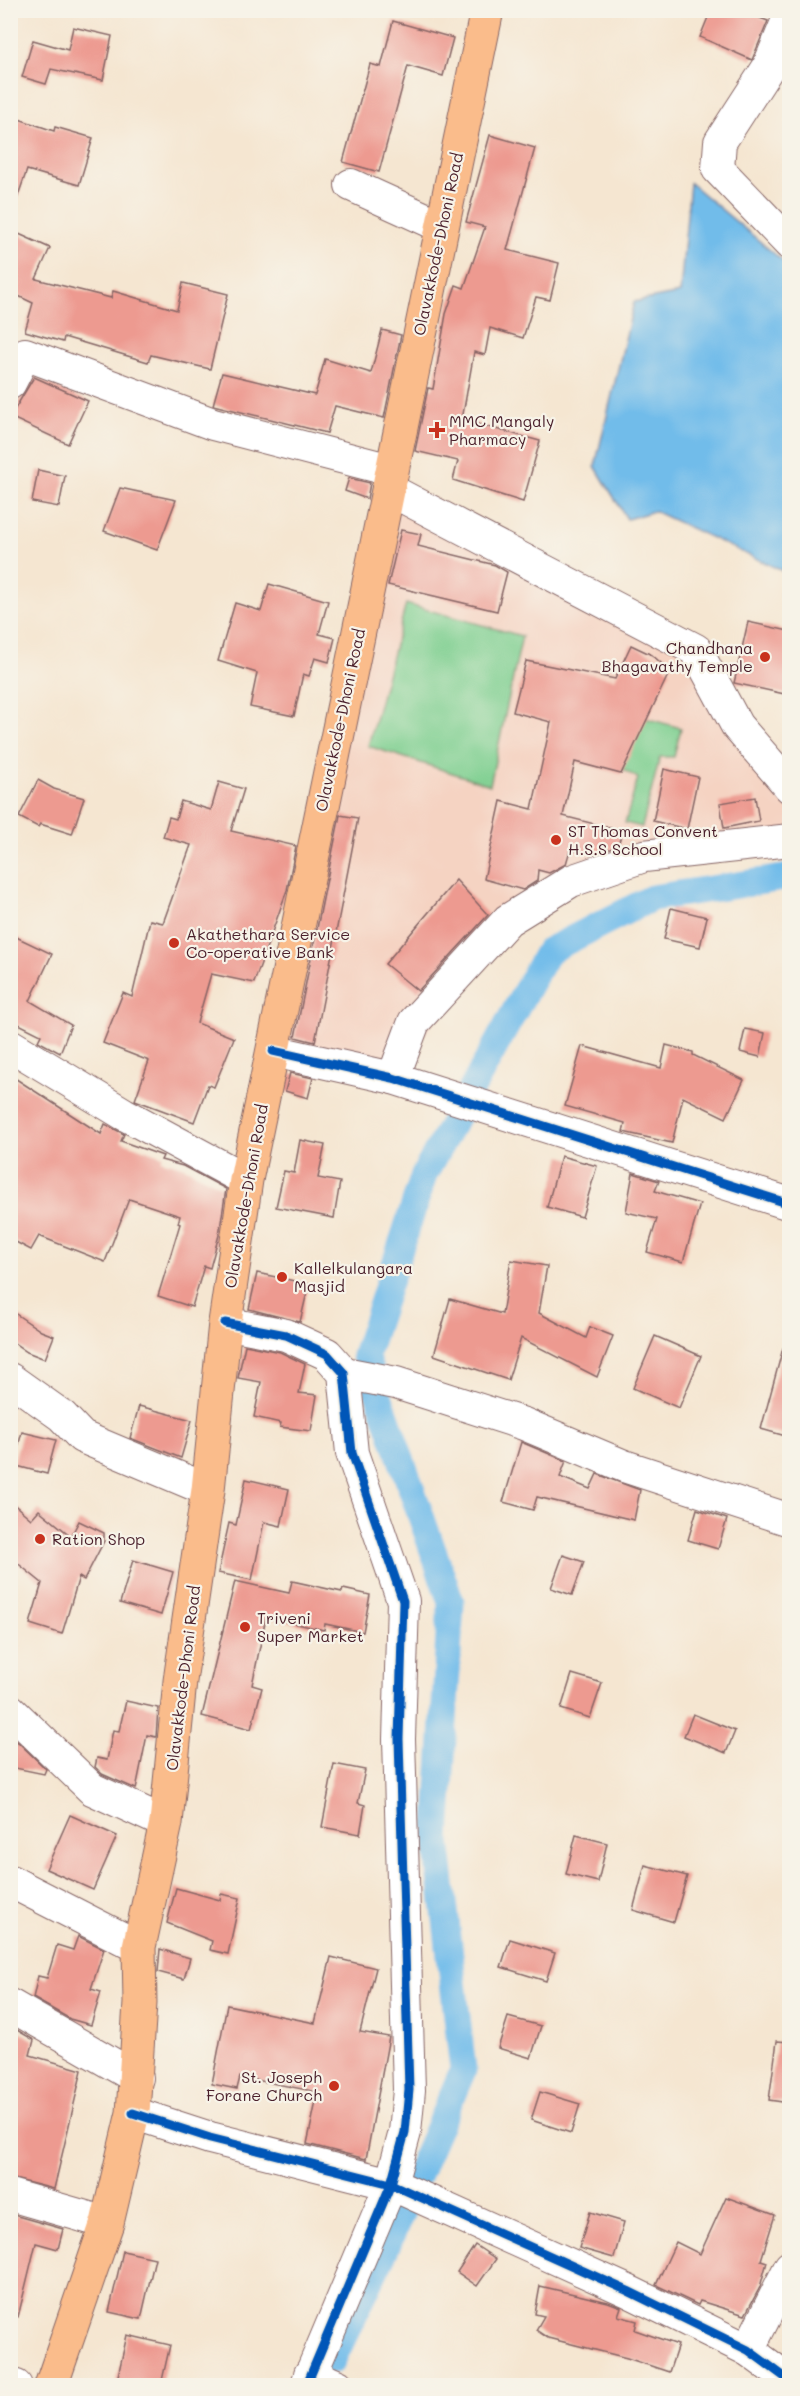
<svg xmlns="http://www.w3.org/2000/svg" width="800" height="2396" font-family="Mali,sans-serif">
<rect width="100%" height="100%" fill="#f7f3e8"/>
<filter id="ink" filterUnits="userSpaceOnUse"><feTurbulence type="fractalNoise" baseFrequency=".0167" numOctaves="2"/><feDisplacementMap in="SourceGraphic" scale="12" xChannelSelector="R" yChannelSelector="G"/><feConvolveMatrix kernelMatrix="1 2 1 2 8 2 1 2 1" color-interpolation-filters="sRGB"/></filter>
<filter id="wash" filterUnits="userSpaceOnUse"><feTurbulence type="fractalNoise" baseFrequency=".008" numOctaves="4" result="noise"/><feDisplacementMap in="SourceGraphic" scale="24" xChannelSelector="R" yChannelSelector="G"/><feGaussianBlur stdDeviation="1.35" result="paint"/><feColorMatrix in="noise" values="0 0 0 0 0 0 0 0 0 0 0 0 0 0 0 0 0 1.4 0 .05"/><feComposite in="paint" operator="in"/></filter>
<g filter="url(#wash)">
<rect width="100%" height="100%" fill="#f5e6d1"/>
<polygon fill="#f5d3c2" points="388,489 696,650 789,787 789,840 644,856 508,920 393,1078 273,1051"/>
<g fill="#7ecf90" stroke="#64775e" stroke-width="1.5">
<polygon points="406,604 522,636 490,785 368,746"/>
<polygon points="627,713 681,728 674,757 660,757 642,827 625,823 638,778 611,763"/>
</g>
<polygon fill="#71bcea" stroke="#5e6e8a" stroke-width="1.5" points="690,183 789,266 789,574 654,511 627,519 595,466 634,302 680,293"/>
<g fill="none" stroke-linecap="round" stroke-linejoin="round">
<polyline stroke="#71bcea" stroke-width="27" points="332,2361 386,2248 463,2070 437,1840 451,1602 365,1356 424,1175 548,951 652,898 790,877"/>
</g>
<g id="blocks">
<g fill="#ed9a90">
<polygon points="711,10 764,10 760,18 768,21 752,60 700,37"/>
<polygon points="393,21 453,38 443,76 408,66 379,172 343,162 370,64 381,67"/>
<polygon points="73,27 112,36 103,80 51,69 46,84 22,77 33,40 68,50"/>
<polygon points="10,116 54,131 55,127 93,138 79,185 27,170 13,210 10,209"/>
<polygon points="490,135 535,148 507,250 559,263 550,300 536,297 523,338 490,328 485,355 474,352 462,420 540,441 523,502 453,480 458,461 415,451 428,388 433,389 446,314 456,285 464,288 485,227 466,222"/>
<polygon points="10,230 50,248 36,279 111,298 113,291 177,310 183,283 228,294 210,369 151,355 148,362 64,337 63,342 25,331 33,303 10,292"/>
<polygon points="382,330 401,335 384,418 335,406 327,433 213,405 222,373 315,395 325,359 371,373"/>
<polygon points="34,377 88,401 68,444 10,417"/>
<polygon points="38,470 65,476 59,507 32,502"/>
<polygon points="349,478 370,483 367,499 345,491"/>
<polygon points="120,488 176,500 157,550 104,531"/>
<polygon points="401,530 421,534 418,546 495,565 507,572 497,611 388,585"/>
<polygon points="269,584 328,601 319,634 335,638 329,662 315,658 309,676 303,674 294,716 250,707 257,673 218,661 235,603 261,611"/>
<polygon points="748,622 789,631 789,695 734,683"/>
<polygon points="631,645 652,655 670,671 621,774 575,762 563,816 622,831 618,846 599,853 570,850 566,864 549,873 538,870 537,881 523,890 484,879 501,801 532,809 551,722 513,712 526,661 615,679"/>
<polygon points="664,769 698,777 687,829 653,821"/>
<polygon points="38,780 54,789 84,798 72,834 40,824 38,827 19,817"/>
<polygon points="219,782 244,789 231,831 296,846 287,890 254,983 211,974 197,1023 234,1038 214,1087 208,1085 194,1122 135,1100 149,1061 103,1043 123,993 132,997 150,920 163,923 191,845 163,837 169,817 176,819 181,801 211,810"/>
<polygon points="755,797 759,821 724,828 720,803"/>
<polygon points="340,815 358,818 315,1042 295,1037"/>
<polygon points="456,880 488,915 418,991 385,964"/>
<polygon points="671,908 707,917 700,947 664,939"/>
<polygon points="10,934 52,954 30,1001 71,1025 60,1053 38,1041 41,1035 19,1024 17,1029 10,1027"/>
<polygon points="745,1029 765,1033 760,1057 740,1052"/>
<polygon points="666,1045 693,1052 693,1055 744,1080 726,1118 683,1097 672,1143 623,1132 625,1123 565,1106 582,1046 661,1068"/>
<polygon points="290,1073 313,1078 308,1098 285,1091"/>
<polygon points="10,1075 101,1134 105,1124 124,1134 121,1141 163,1156 161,1160 183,1166 226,1189 219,1235 210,1268 204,1266 192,1307 158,1296 180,1224 178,1223 180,1216 129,1199 105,1262 39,1236 31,1250 10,1239"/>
<polygon points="300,1140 325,1145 318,1178 340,1182 334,1218 276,1207 284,1171 294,1173"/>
<polygon points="561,1156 597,1166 582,1217 547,1207"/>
<polygon points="633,1173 659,1181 655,1191 700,1204 683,1262 647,1252 657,1219 626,1212"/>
<polygon points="511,1260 547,1266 539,1313 586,1338 590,1327 613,1336 597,1377 521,1338 508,1380 434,1355 450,1299 502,1314"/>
<polygon points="257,1273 309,1284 300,1322 249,1309"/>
<polygon points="10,1310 41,1331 54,1336 45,1359 27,1352 10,1340"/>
<polygon points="655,1336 701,1356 679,1408 633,1388"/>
<polygon points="245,1345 280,1352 305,1364 299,1393 317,1395 311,1431 280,1427 281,1423 254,1417 261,1382 238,1378"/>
<polygon points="783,1348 789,1348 789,1437 761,1429"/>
<polygon points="139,1406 192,1420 181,1458 130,1438"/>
<polygon points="22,1432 56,1440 47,1474 13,1465"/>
<polygon points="521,1442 566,1461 560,1477 590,1489 597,1474 640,1490 634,1520 537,1497 533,1510 503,1502"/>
<polygon points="246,1479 289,1489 281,1526 264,1522 252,1580 218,1573 229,1523 236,1525"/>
<polygon points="10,1501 31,1519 39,1510 71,1536 79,1521 104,1533 104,1541 84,1580 79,1577 62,1634 30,1624 42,1583 10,1557"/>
<polygon points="697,1509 727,1519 718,1549 688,1540"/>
<polygon points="563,1555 584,1562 572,1595 551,1588"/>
<polygon points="133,1560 173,1572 161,1615 120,1603"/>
<polygon points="235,1581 289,1593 292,1581 342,1592 343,1589 370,1595 363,1632 325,1624 324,1630 266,1617 252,1685 262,1688 251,1729 202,1716"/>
<polygon points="572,1674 602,1683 590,1718 561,1709"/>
<polygon points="126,1701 158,1708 156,1737 147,1735 136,1789 102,1774 95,1767 97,1758 107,1760 113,1730 119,1731"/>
<polygon points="693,1714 735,1731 726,1753 684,1736"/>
<polygon points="10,1740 18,1742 46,1769 44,1774 10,1767"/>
<polygon points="334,1764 365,1770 358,1803 365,1805 360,1834 322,1827"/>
<polygon points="70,1815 117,1836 93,1890 46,1869"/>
<polygon points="576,1835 607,1843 598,1882 566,1874"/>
<polygon points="645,1865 687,1876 674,1922 633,1910"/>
<polygon points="176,1888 220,1900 221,1894 240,1898 228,1954 210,1950 212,1941 167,1923"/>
<polygon points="78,1936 104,1949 91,1989 101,1992 91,2025 70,2019 33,1998 38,1976 47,1978 57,1945 73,1950"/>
<polygon points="510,1939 555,1953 546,1981 501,1967"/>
<polygon points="160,1949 190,1958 184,1979 158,1972"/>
<polygon points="331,1957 376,1968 360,2032 389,2037 366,2159 307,2144 318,2092 240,2077 237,2089 212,2084 227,2005 315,2023"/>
<polygon points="508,2017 541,2026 531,2058 498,2048"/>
<polygon points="10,2026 34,2040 30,2055 82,2070 54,2189 10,2178"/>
<polygon points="777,2041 789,2042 789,2103 769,2100"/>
<polygon points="540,2092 580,2104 571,2133 531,2120"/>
<polygon points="726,2197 775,2215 761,2260 767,2262 760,2287 745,2315 700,2301 698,2305 656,2285 676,2242 700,2254"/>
<polygon points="590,2212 624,2222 614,2258 579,2248"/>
<polygon points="10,2214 63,2229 58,2249 36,2243 18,2317 10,2316"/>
<polygon points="475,2245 496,2259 477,2286 457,2272"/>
<polygon points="123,2251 155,2258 141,2319 109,2312"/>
<polygon points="540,2286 608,2302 621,2307 618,2316 637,2321 635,2330 678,2345 669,2372 627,2358 548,2338 536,2330 544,2316 535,2314"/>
<polygon points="127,2335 170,2345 161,2385 116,2385"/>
</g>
</g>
</g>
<g filter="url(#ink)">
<use href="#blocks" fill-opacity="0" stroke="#866565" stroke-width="1.5"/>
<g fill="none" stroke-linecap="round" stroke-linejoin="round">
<defs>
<g id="minor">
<polyline points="790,15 768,68 720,142 718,169 790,244"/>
<polyline points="351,185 441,226"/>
<polyline points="10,383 25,354 213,424 391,470"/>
<polyline points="388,489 696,650 737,726 790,787"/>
<polyline points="10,1045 124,1114 246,1180"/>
<polyline points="273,1051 393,1078 790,1204"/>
<polyline points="393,1078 414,1022 508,920 571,881 644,856 790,840"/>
<polyline points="344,1373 396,1383 524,1424 624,1466 790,1520"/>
<polyline points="10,1379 62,1416 82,1437 208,1490"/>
<polyline points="10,1710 92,1789 166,1823"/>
<polyline points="10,1881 139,1947"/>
<polyline points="10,2005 137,2078"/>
<polyline points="133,2113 210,2138 391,2184 405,2132 409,2090 399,1739 403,1601 352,1453 344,1373 327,1354 286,1335 225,1323"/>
<polyline points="10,2195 107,2223"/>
<polyline points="748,2350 790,2267"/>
<polyline points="310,2374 338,2386"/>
<polyline points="10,2384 16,2386"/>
<polyline points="306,2386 391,2184 628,2291 748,2350 790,2381"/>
</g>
<polyline id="major" points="51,2386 107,2223 133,2113 140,2003 139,1947 166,1823 180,1681 208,1490 225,1323 246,1180 487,10"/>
</defs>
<use href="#minor" stroke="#866565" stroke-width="34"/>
<use href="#major" stroke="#866565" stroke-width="35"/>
<use href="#minor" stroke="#fff" stroke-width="32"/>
<use href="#major" stroke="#fabc8b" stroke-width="33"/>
<defs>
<g id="cycleway">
<polyline points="273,1051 393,1078 790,1204"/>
<polyline points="133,2113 210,2138 391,2184 405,2132 409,2090 399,1739 403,1601 352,1453 344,1373 327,1354 286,1335 225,1323"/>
<polyline points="306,2386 391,2184 628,2291 748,2350 790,2381"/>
</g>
</defs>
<use href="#cycleway" stroke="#f7f3e8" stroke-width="13"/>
<use href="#cycleway" stroke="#0057b8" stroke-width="9"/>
</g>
</g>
<g fill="#c8321e" stroke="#f7f3e8" stroke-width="2">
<path d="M434 421h6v6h6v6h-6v6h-6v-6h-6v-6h6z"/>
<circle cx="765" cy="657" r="6"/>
<circle cx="556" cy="840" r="6"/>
<circle cx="174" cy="943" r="6"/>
<circle cx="282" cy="1277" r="6"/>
<circle cx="40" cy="1539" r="6"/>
<circle cx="245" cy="1627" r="6"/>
<circle cx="334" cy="2086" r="6"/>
</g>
<g text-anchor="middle" stroke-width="4.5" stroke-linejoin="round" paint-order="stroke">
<g font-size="16" fill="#4a1f2b" stroke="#f7f3e8">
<text transform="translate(438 244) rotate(-78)" y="6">Olavakkode-Dhoni Road</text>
<text transform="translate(340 720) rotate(-78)" y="6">Olavakkode-Dhoni Road</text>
<text transform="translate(246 1196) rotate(-80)" y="6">Olavakkode-Dhoni Road</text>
<text transform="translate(183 1678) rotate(-83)" y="6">Olavakkode-Dhoni Road</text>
</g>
<g font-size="16" fill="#4a1f2b" stroke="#f7f3e8" text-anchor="start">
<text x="449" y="427">MMC Mangaly<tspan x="449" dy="18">Pharmacy</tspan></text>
<text x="753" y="654" text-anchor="end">Chandhana<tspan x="753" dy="18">Bhagavathy Temple</tspan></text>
<text x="568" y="837">ST Thomas Convent<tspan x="568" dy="18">H.S.S School</tspan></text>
<text x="186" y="940">Akathethara Service<tspan x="186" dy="18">Co-operative Bank</tspan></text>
<text x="294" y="1274">Kallelkulangara<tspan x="294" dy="18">Masjid</tspan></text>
<text x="52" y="1545">Ration Shop</text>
<text x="257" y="1624">Triveni<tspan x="257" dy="18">Super Market</tspan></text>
<text x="322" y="2083" text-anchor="end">St. Joseph<tspan x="322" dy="18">Forane Church</tspan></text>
</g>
</g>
<rect width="800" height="2396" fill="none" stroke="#f7f3e8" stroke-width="36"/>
</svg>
